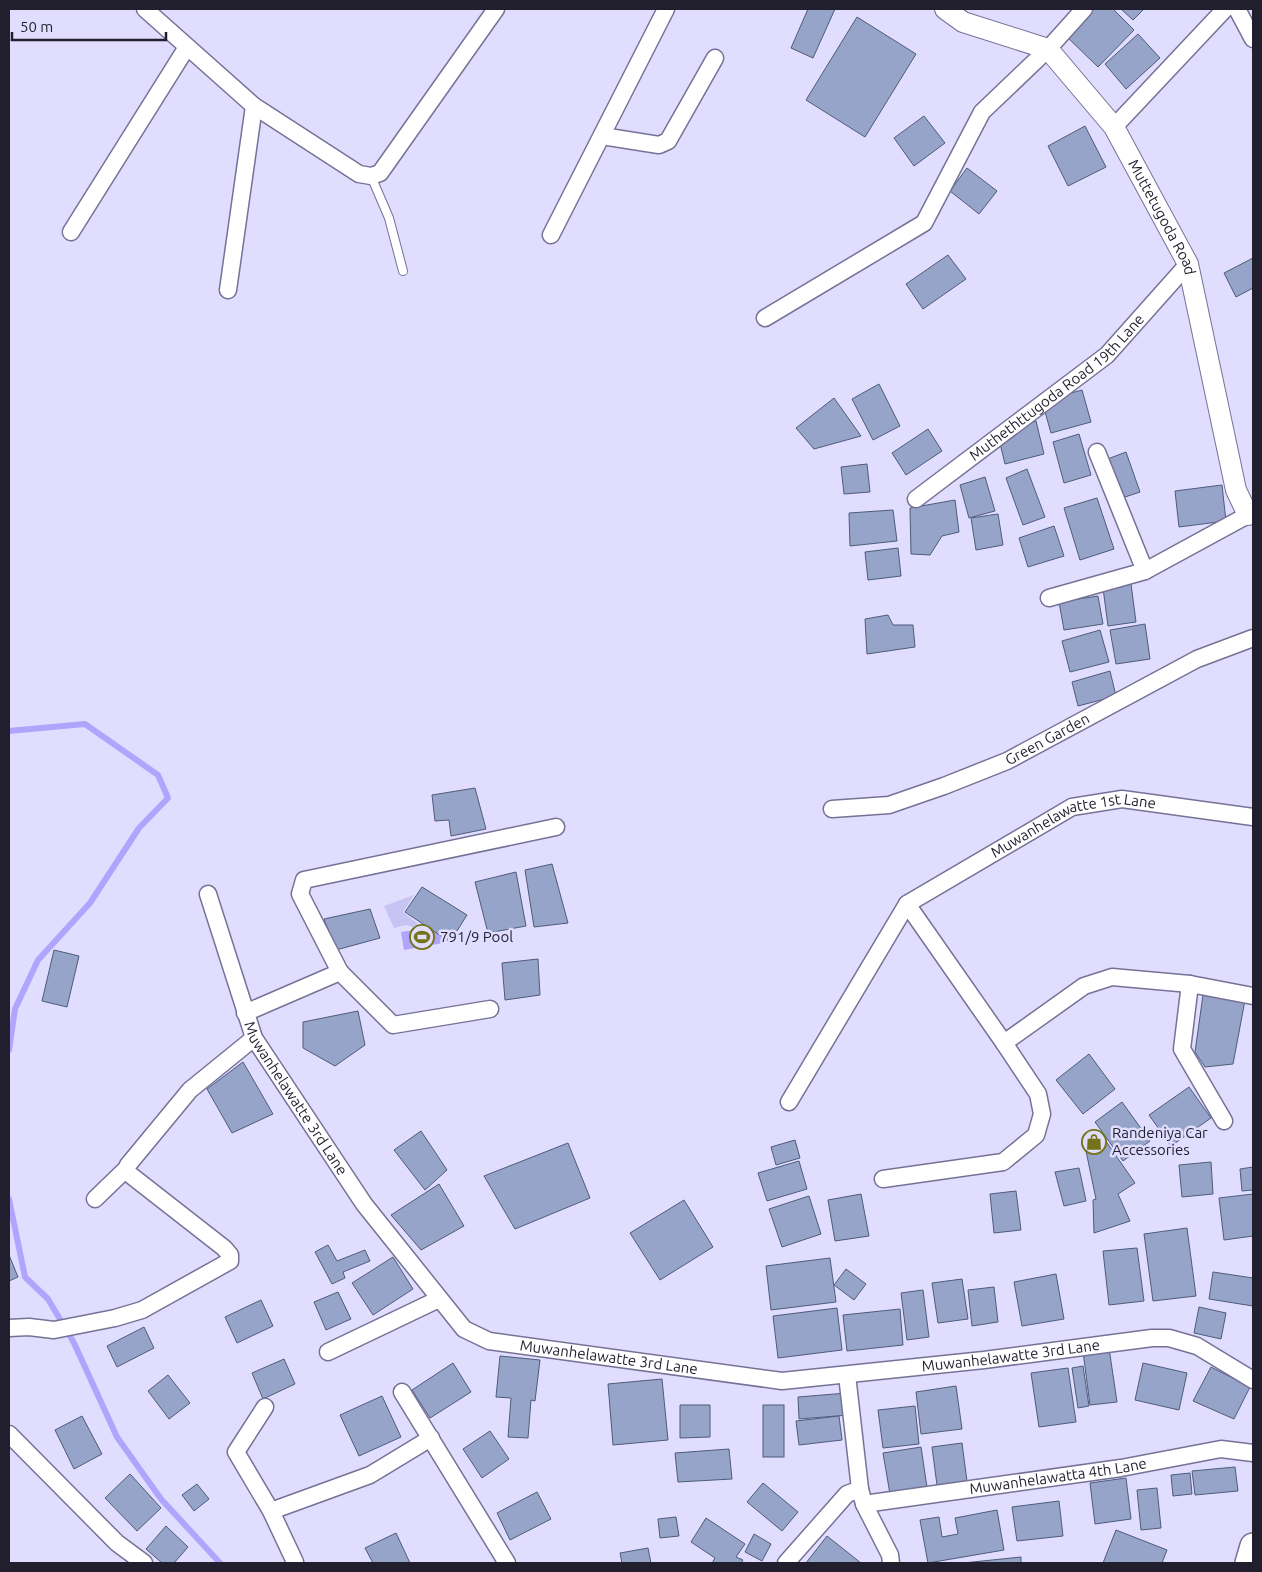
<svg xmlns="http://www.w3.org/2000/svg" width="1262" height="1572" font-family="Ubuntu,sans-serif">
<rect width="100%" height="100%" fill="#e0ddfe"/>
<polygon fill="#c7c3f2" points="414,895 403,912 418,924 414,927 406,925 394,928 384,906"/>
<polygon fill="#b0a5fd" points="441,926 443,943 404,950 401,932"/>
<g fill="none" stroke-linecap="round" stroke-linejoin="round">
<g stroke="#b0a5fd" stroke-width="6">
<polyline points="9,731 85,724 158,775 168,798 139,828 90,903 38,960 15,1009 9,1050"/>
<polyline points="9,1199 25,1277 48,1299 74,1343 117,1437 161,1499 220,1563"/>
</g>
</g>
<g fill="#96a4c9" stroke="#4f5b7c">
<polygon points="808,9 835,9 813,58 791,48"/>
<polygon points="1089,9 1113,9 1134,30 1098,67 1064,34"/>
<polygon points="1121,9 1144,9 1133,20"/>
<polygon points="857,17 916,54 865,137 806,100"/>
<polygon points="1138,34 1160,58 1126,89 1105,64"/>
<polygon points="924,116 945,143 914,166 894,138"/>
<polygon points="1085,126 1106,167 1068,186 1048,146"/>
<polygon points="967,168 997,191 979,214 950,191"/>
<polygon points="948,255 966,279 923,309 906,284"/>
<polygon points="1253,258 1253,288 1236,297 1224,273"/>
<polygon points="879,384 900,426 873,440 852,399"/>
<polygon points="1082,390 1091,422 1051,433 1042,401"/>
<polygon points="834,398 861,436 814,449 796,428"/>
<polygon points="1036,421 1044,454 1005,464 997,431"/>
<polygon points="928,429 942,451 906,475 892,453"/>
<polygon points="1079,434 1091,475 1064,483 1053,442"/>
<polygon points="1126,452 1140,492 1119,499 1105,460"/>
<polygon points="867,464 870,492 844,494 841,467"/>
<polygon points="1027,469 1045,517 1023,525 1006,478"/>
<polygon points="985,477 995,511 969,518 960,485"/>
<polygon points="1222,485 1226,521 1179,527 1175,491"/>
<polygon points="1097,498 1114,549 1080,560 1064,508"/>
<polygon points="955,500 959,532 942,536 930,555 911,554 910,508"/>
<polygon points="893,510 897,541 850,546 849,513"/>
<polygon points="998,514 1003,545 976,550 971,518"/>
<polygon points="1054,526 1064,556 1028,567 1019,538"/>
<polygon points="898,548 901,576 868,580 865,552"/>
<polygon points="1131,584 1136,622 1108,626 1103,588"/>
<polygon points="1098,596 1103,624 1064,630 1059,602"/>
<polygon points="888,615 893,625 913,625 915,647 867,654 865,619"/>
<polygon points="1145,624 1150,659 1116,664 1110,630"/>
<polygon points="1100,630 1109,662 1070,672 1062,641"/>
<polygon points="1110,671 1116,696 1078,706 1072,682"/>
<polygon points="475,788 486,829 451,836 449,820 435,821 432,795"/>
<polygon points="552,864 568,923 534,927 525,870"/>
<polygon points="516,872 526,926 488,933 475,882"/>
<polygon points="422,887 467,915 450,942 405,912"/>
<polygon points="370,909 380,938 336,950 324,919"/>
<polygon points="54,950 79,956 67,1007 42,1001"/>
<polygon points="538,959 540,995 505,1000 502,963"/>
<polygon points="1203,995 1245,1000 1233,1064 1205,1067 1195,1052"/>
<polygon points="358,1011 365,1045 335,1066 303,1048 303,1022"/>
<polygon points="1089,1054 1115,1089 1083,1114 1056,1080"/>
<polygon points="243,1062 273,1114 232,1133 207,1089"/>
<polygon points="1189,1087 1211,1118 1171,1146 1149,1115"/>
<polygon points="1122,1102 1150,1141 1123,1161 1095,1122"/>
<polygon points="421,1131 447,1170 425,1190 394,1150"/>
<polygon points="795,1140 800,1158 776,1165 771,1147"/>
<polygon points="1105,1140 1135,1183 1118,1194 1130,1221 1094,1233 1093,1200 1096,1199 1086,1151"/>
<polygon points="568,1143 590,1198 515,1229 484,1176"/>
<polygon points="799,1161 807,1189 767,1201 758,1173"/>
<polygon points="1211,1162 1213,1194 1182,1197 1179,1165"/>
<polygon points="1253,1167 1253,1190 1242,1191 1240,1169"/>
<polygon points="1079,1168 1086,1201 1064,1206 1055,1172"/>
<polygon points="439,1184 464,1226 421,1250 391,1215"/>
<polygon points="1016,1191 1021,1230 994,1233 990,1194"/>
<polygon points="861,1194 869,1236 835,1241 828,1200"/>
<polygon points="1253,1194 1253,1236 1224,1240 1219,1198"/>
<polygon points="809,1196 821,1234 782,1247 769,1209"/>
<polygon points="684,1200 713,1247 660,1280 630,1233"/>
<polygon points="1187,1228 1196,1296 1153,1301 1144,1234"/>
<polygon points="328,1245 337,1261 365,1250 370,1261 343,1272 345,1278 332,1284 315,1252"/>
<polygon points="1137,1248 1144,1301 1109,1305 1103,1251"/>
<polygon points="9,1255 18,1277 9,1281"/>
<polygon points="393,1257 413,1289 373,1315 352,1283"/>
<polygon points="830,1258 836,1302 771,1310 766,1266"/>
<polygon points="846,1269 866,1284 854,1300 834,1285"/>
<polygon points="1213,1272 1253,1278 1253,1306 1209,1299"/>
<polygon points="1056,1274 1064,1319 1022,1326 1014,1282"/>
<polygon points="962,1279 968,1319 938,1323 932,1283"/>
<polygon points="994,1287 998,1322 972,1326 968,1290"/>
<polygon points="923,1290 929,1337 907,1340 901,1293"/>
<polygon points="338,1292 351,1319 326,1330 314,1302"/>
<polygon points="261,1300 273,1326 237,1343 225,1317"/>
<polygon points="1199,1307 1226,1313 1221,1339 1194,1333"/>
<polygon points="837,1308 842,1350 778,1358 773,1316"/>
<polygon points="900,1309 903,1345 847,1351 843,1315"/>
<polygon points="144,1327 154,1348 117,1367 107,1346"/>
<polygon points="1109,1348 1117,1402 1090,1405 1083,1352"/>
<polygon points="500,1356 540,1360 535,1401 531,1400 528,1438 508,1437 511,1398 496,1397"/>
<polygon points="284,1359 295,1384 263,1399 252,1373"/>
<polygon points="453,1363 471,1392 430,1418 412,1390"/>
<polygon points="1143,1363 1187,1373 1179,1410 1135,1400"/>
<polygon points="1083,1366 1089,1406 1078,1408 1072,1368"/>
<polygon points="1211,1367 1250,1387 1234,1419 1193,1401"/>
<polygon points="1068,1368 1076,1422 1039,1427 1031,1373"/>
<polygon points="168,1375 190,1403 169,1419 148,1391"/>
<polygon points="662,1379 668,1440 613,1445 608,1384"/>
<polygon points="956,1386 962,1429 921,1434 916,1392"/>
<polygon points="847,1393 849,1415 799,1419 798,1397"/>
<polygon points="382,1396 401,1437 359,1456 340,1415"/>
<polygon points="680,1405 710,1405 710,1437 680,1438"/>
<rect x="763" y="1405" width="21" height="52"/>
<polygon points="915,1406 919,1444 883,1448 878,1410"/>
<polygon points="82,1416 102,1454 74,1469 55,1430"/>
<polygon points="839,1416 842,1440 799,1445 796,1421"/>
<polygon points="490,1431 509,1459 482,1478 463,1449"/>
<polygon points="962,1443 968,1489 938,1493 932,1447"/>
<polygon points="921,1447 928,1494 891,1500 883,1453"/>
<polygon points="729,1449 732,1479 678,1482 675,1453"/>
<polygon points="1235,1467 1238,1491 1195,1495 1192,1471"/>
<polygon points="1190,1473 1192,1494 1173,1496 1171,1475"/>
<polygon points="130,1474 161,1508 137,1531 105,1498"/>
<polygon points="1126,1478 1131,1519 1095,1524 1090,1483"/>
<polygon points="763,1483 798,1512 782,1531 747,1502"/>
<polygon points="197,1484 209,1499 194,1511 182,1495"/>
<polygon points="1157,1488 1161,1528 1141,1530 1137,1490"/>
<polygon points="537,1492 551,1519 510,1540 497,1513"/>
<polygon points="1059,1501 1063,1536 1017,1541 1012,1507"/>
<polygon points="997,1510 1004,1550 928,1563 920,1520 939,1517 942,1537 958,1534 955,1518"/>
<polygon points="676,1517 679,1536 660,1538 658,1519"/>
<polygon points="706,1518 745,1544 736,1557 743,1560 741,1563 712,1563 715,1558 691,1542"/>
<polygon points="166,1526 188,1547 174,1563 162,1563 146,1549"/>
<polygon points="1116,1530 1167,1550 1162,1563 1103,1563"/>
<polygon points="396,1533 410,1563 373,1563 365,1548"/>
<polygon points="754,1534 771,1544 762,1561 745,1552"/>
<polygon points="827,1536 861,1563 806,1563"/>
<polygon points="648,1548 651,1563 622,1563 620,1553"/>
<polygon points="1021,1557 1021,1563 963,1563"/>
</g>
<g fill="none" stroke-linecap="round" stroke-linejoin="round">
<defs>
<polyline id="service" points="371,176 389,218 403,271"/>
<g id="minor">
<polyline points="145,9 254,106 359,174 371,176 380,173 496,9"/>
<polyline points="1237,9 1253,39"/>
<polyline points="1114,127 1225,9"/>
<polyline points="602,136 659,145 668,141 715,58"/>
<polyline points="71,232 187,47"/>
<polyline points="551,235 666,9"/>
<polyline points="228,290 254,106"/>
<polyline points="765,318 924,223 982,112 1048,49 1084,9"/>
<polyline points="1097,452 1145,571"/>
<path id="s1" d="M916 499 1107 355 1188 264"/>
<polyline points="1049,598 1145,571 1248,515"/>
<path id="s2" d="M832 809 889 805 944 786 1007 761 1197 659 1253 638"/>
<path id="s3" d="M208 894 254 1038 364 1204 464 1329 489 1341 782 1381 984 1360 1152 1338H1169L1197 1346 1253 1380"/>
<polyline points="907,904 1004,1043 1084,986 1112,977 1190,984 1253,996"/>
<polyline points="340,972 393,1025 490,1009"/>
<polyline points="1190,984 1182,1049 1224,1121"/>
<polyline points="245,1013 340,972 300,894 304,880 556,827"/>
<path id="s4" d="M789 1102 907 904 1072 807 1122 799 1253 817"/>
<polyline points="883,1179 1003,1162 1036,1135 1042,1114 1038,1094 1004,1043"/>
<polyline points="95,1199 127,1168"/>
<polyline points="9,1328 29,1327 54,1330 115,1318 142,1310 230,1261 230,1255 224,1248 128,1173 127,1168 128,1165 190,1090 254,1038"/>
<polyline points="328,1352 439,1299"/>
<polyline points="847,1375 860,1489 864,1504 890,1555 891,1563"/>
<polyline points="402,1392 507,1563"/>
<polyline points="265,1407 236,1452 271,1511 295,1562"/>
<polyline points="9,1434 117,1543 144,1563"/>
<path id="s5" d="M864 1504 1121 1468 1221 1449 1253 1453"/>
<polyline points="271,1511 370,1475 431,1438"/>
<polyline points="786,1563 847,1494 860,1489"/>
</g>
<g id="tertiary">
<path id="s6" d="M945 9 963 22 1048 49 1114 127 1188 264 1236 490 1248 515 1253 513"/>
</g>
<polyline id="primary" points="1248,1563 1253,1546"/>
</defs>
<use href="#service" stroke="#767297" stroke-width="10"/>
<use href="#minor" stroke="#767297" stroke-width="19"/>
<use href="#tertiary" stroke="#767297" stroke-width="22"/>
<use href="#primary" stroke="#767297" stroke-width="28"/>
<use href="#service" stroke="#fff" stroke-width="8"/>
<use href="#minor" stroke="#fff" stroke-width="16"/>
<use href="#tertiary" stroke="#fff" stroke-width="20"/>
<use href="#primary" stroke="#fff" stroke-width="25"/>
</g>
<defs>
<symbol id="stadium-ring" viewBox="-11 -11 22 22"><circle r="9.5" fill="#e0ddfe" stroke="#747317" stroke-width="1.5"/><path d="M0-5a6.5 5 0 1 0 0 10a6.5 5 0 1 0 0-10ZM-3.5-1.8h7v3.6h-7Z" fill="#747317"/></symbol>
<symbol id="shop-ring" viewBox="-11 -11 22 22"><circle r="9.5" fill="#e0ddfe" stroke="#747317" stroke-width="1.5"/><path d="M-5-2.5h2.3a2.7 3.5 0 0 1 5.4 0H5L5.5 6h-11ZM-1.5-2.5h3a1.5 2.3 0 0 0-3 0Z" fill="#747317"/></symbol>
</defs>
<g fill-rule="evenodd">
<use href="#stadium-ring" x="408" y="923" width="28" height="28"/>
<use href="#shop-ring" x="1080" y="1128" width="28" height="28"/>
</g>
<g text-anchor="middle" stroke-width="5" stroke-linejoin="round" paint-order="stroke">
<g font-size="15" fill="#211f2e" stroke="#e0ddfe">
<text dy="5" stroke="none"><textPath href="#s6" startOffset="316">Muttetugoda Road</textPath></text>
<text dy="5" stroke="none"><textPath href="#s1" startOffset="180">Muthethttugoda Road 19th Lane</textPath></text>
<text dy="5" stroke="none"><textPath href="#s2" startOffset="229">Green Garden</textPath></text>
<text dy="5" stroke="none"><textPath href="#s4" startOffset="418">Muwanhelawatte 1st Lane</textPath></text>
<text dy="5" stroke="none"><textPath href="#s3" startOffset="224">Muwanhelawatte 3rd Lane</textPath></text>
<text dy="5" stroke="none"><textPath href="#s3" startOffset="1064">Muwanhelawatte 3rd Lane</textPath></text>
<text dy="5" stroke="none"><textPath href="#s3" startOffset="659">Muwanhelawatte 3rd Lane</textPath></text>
<text dy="5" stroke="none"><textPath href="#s5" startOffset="196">Muwanhelawatta 4th Lane</textPath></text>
</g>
<g font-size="15" fill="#211f2e" stroke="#e0ddfe" text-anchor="start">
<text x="440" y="942">791/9 Pool</text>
<text x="1112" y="1138">Randeniya Car<tspan x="1112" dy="17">Accessories</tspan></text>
</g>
</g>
<rect width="1262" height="1572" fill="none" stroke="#211f2e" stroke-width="20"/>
<path d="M12 32v8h154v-8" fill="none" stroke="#211f2e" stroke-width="2.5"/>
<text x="20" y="32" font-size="15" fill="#211f2e" stroke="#e0ddfe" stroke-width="4" paint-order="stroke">50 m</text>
</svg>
